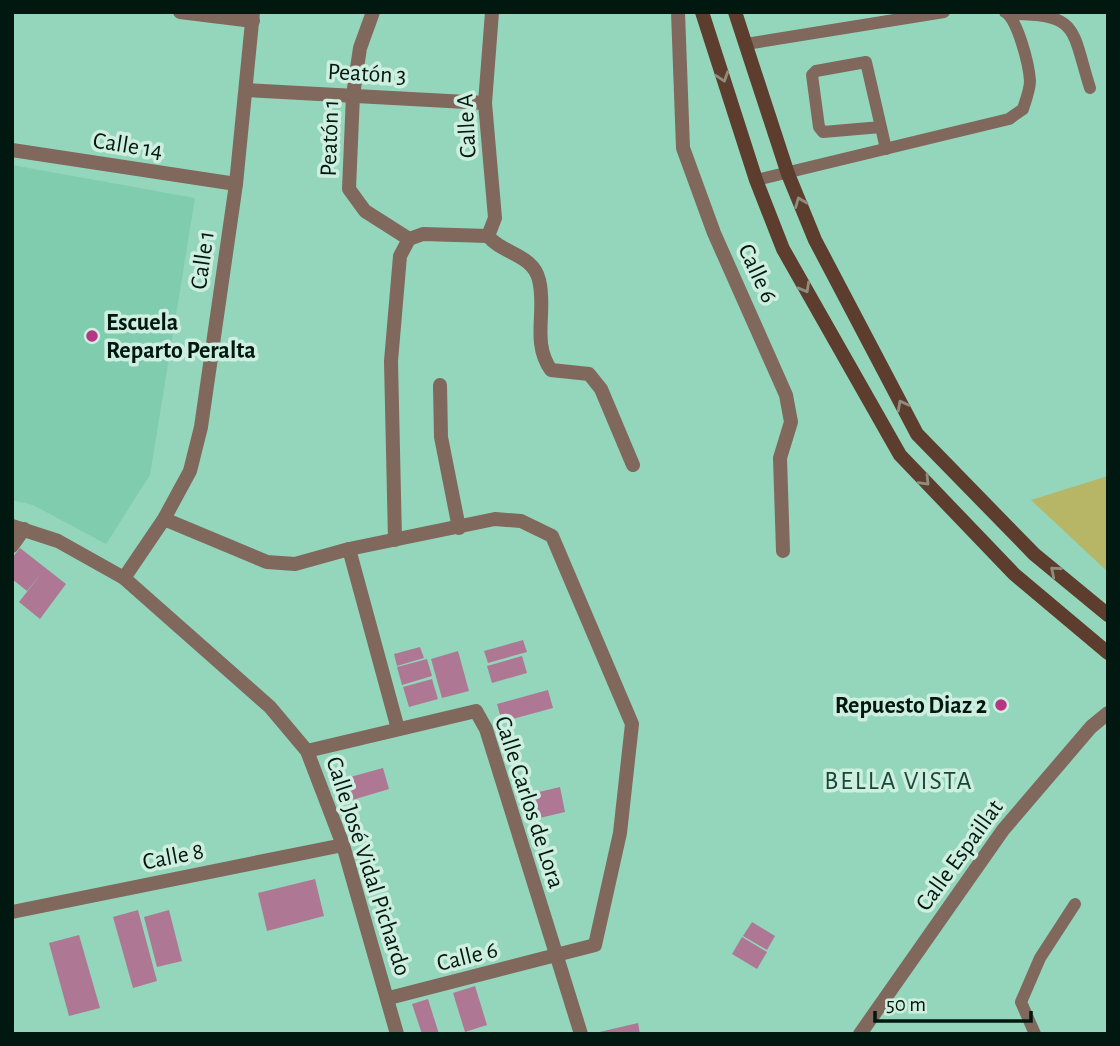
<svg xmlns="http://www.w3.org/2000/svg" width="1120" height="1046" font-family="'Alegreya Sans',sans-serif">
<rect width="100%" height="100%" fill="#94d6bb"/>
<polygon fill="#80ccae" points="12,165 195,198 150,475 106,544 33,505 12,500"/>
<polygon fill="#b7b566" points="1108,476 1108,572 1031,500"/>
<g fill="#ae7894">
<polygon points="20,548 66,584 40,619 19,602 41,574 27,591 12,579 12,558"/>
<polygon points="523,640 527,652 488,663 484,651"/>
<polygon points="420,647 424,658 397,666 394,654"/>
<polygon points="458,651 469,691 442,698 431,659"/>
<polygon points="522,656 527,673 492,683 487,666"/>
<polygon points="427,659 432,676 402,685 397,667"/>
<polygon points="432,679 438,699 409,707 403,687"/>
<polygon points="548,690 553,708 502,722 497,704"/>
<polygon points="383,768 389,789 349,801 343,779"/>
<polygon points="560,787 565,812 527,821 522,796"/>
<polygon points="315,879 324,916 267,931 258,893"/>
<polygon points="138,910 157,981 133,988 113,917"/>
<polygon points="169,910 182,961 157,967 144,917"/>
<polygon points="752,922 775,936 767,950 743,936"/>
<polygon points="79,935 100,1008 69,1016 49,943"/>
<polygon points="742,937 767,952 757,969 732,954"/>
<polygon points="475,986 487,1025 465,1032 453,993"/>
<polygon points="428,999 439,1034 422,1034 412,1004"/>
<polygon points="638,1023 640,1034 596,1034 595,1033"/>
</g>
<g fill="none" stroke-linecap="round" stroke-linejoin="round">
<g stroke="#80685d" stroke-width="12">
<path d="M1009 14C1080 14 1071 28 1090 88"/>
<polyline points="746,44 944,12"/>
<polyline points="881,127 823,132 819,127 812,75 816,71 866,62 886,149"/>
<path d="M756 180 1009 119 1023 109C1026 100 1030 89 1030 81 1029 65 1018 20 1005 12"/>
<polyline points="1035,1034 1021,1002 1040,958 1075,904"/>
</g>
<g stroke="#80685d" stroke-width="14">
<polyline points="180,12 253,21"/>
<polyline points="373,12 360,48 353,95 349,189 365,211 409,239"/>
<polyline points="678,12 683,148 714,233 786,395 791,422 780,458 783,551"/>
<polyline points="246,90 485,103"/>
<polyline points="12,150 236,184"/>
<path d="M488 236C502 254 533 254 539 280 547 311 531 342 551 370L589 374 601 389 633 465"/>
<polyline points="488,236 495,218 485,103 492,12"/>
<polyline points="440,385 441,437 459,528"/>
<polyline points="164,519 267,562 295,564 349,549 495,519 521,521 552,536 632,724 620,833 595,945 389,998"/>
<polyline points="12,526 58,541 124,578 270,707 307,751 343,845 397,1034"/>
<polyline points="395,540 391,361 400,256 409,239 423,234 488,236"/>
<polyline points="12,546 24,529"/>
<polyline points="349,549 398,729"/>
<polyline points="124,578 164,519 190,471 201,427 236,184 253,12"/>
<polyline points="307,751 476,711 486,729 581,1034"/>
<polyline points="12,912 343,845"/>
<polyline points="860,1034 1003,830 1091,727 1108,713"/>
</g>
<g stroke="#5d3d2d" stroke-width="14">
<polyline points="702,12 756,180 783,249 900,455 1014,574 1108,653"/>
<polyline points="735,12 788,174 815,240 917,434 1034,554 1108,615"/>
</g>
</g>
<defs><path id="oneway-chevron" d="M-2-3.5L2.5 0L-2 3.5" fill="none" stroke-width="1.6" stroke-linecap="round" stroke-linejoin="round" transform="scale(1.75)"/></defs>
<g stroke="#908d7e">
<use href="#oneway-chevron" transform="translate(723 77) rotate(72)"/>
<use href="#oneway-chevron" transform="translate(800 202) rotate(-112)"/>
<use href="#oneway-chevron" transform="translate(805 288) rotate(61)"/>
<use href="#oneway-chevron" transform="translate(902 405) rotate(-118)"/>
<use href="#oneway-chevron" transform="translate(925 481) rotate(46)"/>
<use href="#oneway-chevron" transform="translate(1055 571) rotate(-140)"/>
</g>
<g fill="#b53684" stroke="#ceefe0" stroke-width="2.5">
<circle cx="92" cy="336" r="7"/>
<circle cx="1001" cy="705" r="7"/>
</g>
<g text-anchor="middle" stroke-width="7" stroke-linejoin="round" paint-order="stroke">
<g font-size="24" fill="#00180f" stroke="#ceefe0">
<text transform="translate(367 73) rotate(3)" y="8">Peatón 3</text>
<text transform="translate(466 126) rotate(-93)" y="8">Calle A</text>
<text transform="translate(329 138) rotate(-88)" y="8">Peatón 1</text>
<text transform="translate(128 145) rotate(9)" y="8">Calle 14</text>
<text transform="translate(202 260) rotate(-82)" y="8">Calle 1</text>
<text transform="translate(758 273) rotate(65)" y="8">Calle 6</text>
<text transform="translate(530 802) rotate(72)" y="8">Calle Carlos de Lora</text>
<text transform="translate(959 855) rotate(-54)" y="8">Calle Espaillat</text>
<text transform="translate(173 856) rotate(-11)" y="8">Calle 8</text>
<text transform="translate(369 866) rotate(72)" y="8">Calle José Vidal Pichardo</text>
<text transform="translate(467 956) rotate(-14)" y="8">Calle 6</text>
</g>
<g font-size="24" font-weight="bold" fill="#00180f" stroke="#ceefe0" text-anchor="start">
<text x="106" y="330">Escuela<tspan x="106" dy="28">Reparto Peralta</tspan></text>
<text x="987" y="713" text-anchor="end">Repuesto Diaz 2</text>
</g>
<g font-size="26" letter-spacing="2" fill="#174938" stroke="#ceefe0">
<text x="899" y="789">BELLA VISTA</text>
</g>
</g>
<rect width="1120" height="1046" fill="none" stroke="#00180f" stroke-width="28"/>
<path d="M875 1011v10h156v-10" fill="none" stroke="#00180f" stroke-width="3.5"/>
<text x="886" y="1011" font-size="21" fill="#00180f" stroke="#ceefe0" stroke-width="5" paint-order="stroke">50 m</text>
</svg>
